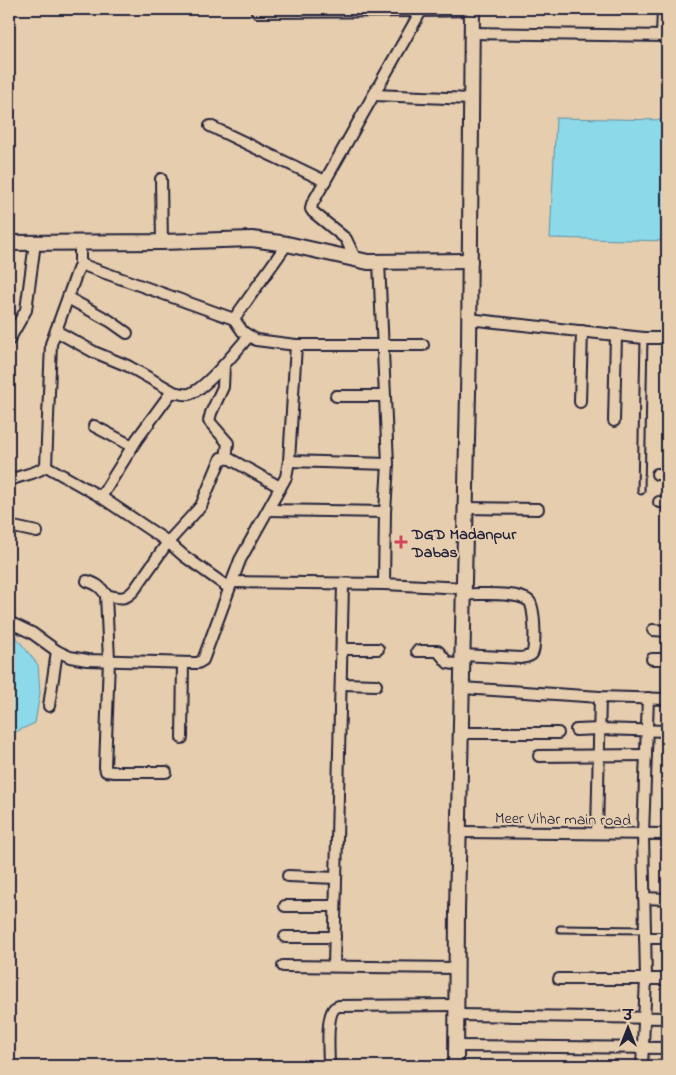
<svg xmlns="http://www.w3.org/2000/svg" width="676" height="1075" font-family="'Indie Flower','Playpen Sans Deva',sans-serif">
<rect width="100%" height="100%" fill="#e6cdae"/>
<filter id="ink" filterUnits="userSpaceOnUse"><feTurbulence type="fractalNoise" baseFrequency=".02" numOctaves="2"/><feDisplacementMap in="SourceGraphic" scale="10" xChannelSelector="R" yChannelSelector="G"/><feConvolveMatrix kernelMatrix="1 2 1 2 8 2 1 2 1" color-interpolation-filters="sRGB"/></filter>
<g filter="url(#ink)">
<g fill="#8cd9ea" stroke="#6290a4">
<polygon points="556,118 667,120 667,241 550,238"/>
<polygon points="9,634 16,637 38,665 40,693 35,723 9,735"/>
</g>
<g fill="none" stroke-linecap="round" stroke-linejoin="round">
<defs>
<g id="lane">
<polyline points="641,491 644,338"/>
<polyline points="560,929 645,930"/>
</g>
<g id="street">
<polyline points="257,12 421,11"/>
<polyline points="472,33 667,36"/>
<polyline points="662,36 663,9"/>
<polyline points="374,95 471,99"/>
<polyline points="210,126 325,181"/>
<polyline points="161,179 162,242"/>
<polyline points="80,243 80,264 234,319"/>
<polyline points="287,244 234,319 243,332 256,340 296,345 423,345"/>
<polyline points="356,260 346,239 313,212 311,209 312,204 421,11 472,10"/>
<polyline points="379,262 388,464 385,512 384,584"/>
<polyline points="68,298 110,321 127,333"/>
<polyline points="468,319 644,338 667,338"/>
<polyline points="56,331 94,352 128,366 174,392"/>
<polyline points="9,340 26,310 35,243"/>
<polyline points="224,365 223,387 211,413 209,421 228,443 226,458"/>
<polyline points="336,396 385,396"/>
<polyline points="580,402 582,331"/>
<polyline points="614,421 616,335"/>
<polyline points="94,426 132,446"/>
<polyline points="289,461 388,464"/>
<polyline points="46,466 101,497 168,542 184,556 229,588"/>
<polyline points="657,474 667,474"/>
<path d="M9 481C21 474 33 476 46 466L51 344 80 264"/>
<path d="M101 497 137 439 170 394C177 390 181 396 189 394 205 390 237 350 249 336"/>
<polyline points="659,502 667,502"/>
<polyline points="465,508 538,509"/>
<polyline points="269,510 385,512"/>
<polyline points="9,526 37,532"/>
<path d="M87 581C97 584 101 587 106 595L109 660 105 767 106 771 114 772H166"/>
<polyline points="232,582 384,584 464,588"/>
<path d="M106 595C120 598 125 601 135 589L168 542 201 506 221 458 230 459 280 487"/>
<polyline points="9,622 32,633 57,651 70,657 87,660 192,663 198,663 203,660 240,560 286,477 289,461 296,345"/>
<polyline points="653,630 667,631"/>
<polyline points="343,649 378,649"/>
<polyline points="417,651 438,651 448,663 462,665"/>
<path d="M462 655 521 658C524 657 530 657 532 654 536 648 535 605 529 601 517 591 479 595 463 594"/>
<polyline points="652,659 667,659"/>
<polyline points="342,684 376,685"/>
<polyline points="462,688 600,697 667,699"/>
<polyline points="49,706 57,651"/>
<polyline points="576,730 600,729 667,731"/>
<polyline points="461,733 558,733"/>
<polyline points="182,738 183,663"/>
<polyline points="539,756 646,755"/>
<polyline points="459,832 667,834"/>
<polyline points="597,833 600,697"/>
<polyline points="288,876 336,878"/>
<polyline points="644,898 667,899"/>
<polyline points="285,906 335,906"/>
<polyline points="285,937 335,937"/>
<polyline points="645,938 667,938"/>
<polyline points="334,965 343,584"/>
<polyline points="283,966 456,968"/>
<polyline points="559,979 667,979"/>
<polyline points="456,1015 667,1018"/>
<polyline points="456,1046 667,1048"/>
<path d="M329 1066C329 1053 326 1021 333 1010 335 1007 336 1007 339 1006L456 1005"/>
<polyline points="642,1066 646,979 643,834 648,698"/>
</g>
<g id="secondary">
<polyline points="9,243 162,242 252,239 287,244 368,262 470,261"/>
<polyline points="456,1066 457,911 469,346 472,9"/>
</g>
</defs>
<use href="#lane" stroke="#22223b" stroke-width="9"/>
<use href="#street" stroke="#22223b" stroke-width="14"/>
<use href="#secondary" stroke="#22223b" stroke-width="18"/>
<use href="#lane" stroke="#e6cdae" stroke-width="5"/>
<use href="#street" stroke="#e6cdae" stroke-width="10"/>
<use href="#secondary" stroke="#e6cdae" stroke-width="14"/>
</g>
</g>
<path fill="#d1495b" stroke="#e6cdae" stroke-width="2" d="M398.5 534.5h5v5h5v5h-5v5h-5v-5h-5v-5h5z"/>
<g text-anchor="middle" stroke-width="4" stroke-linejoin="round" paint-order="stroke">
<g font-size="16" font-weight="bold" fill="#22223b" stroke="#e6cdae" text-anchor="start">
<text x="412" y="539">DGD Madanpur<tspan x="412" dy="18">Dabas</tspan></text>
</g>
<g font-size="16" fill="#22223b" stroke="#e6cdae">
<text transform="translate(563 818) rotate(1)" y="6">Meer Vihar main road</text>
</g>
</g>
<rect width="676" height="1075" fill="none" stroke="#e6cdae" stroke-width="30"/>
<rect x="15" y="15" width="646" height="1045" fill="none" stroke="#22223b" stroke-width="2" filter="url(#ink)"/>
<g transform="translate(628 1028)" stroke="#e6cdae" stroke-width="4" paint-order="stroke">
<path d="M0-4L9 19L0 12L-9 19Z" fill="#22223b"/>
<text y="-8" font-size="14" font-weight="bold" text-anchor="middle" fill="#22223b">उ</text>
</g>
</svg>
